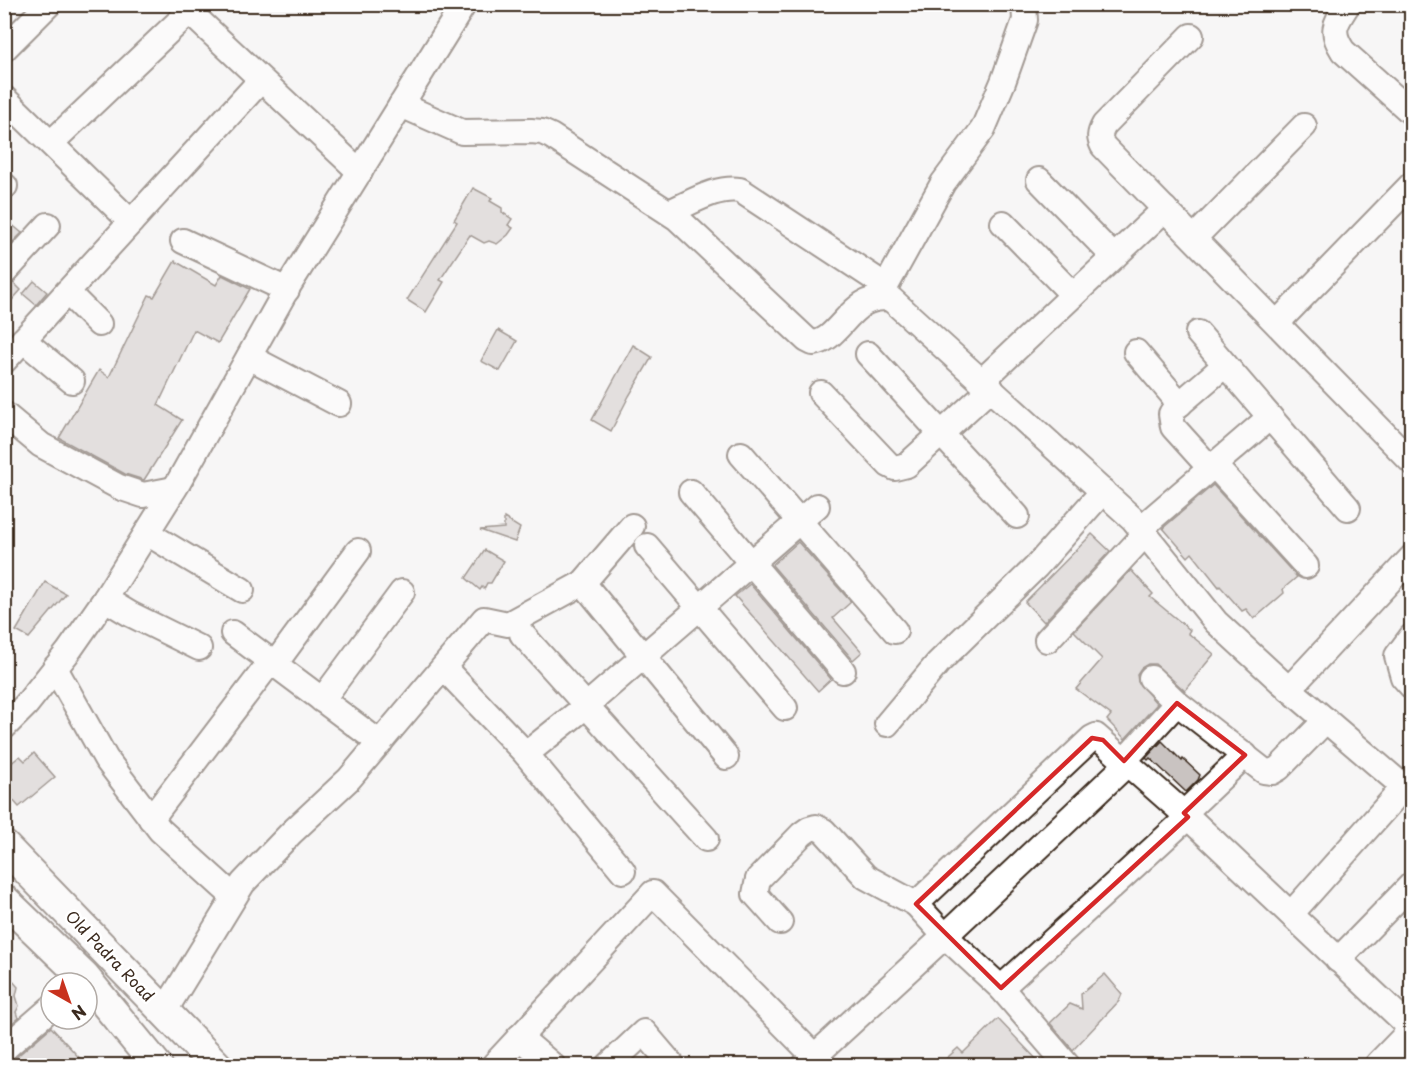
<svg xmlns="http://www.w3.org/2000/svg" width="1416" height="1070" font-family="'Playpen Sans',sans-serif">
<rect width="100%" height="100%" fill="#f7f6f6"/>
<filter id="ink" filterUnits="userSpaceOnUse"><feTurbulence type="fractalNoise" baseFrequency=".0167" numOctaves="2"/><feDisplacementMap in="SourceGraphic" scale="12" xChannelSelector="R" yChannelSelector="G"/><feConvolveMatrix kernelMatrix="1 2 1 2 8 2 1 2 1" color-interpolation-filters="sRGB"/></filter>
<g filter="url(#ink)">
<g fill="#c9c3c1" stroke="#3b2a1e" stroke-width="1.5">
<polygon points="473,188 492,198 490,201 502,208 502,212 512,219 508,225 513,228 508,235 497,244 489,241 484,243 470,235 440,280 444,282 426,312 407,300 457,222 454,220"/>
<polygon points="4,218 22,233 4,251"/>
<polygon points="175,261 216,285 222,275 250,289 218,343 194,330 158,405 182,420 144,480 125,474 59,438 99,370 109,377 149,295 154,297"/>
<polygon points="34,281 47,292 36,305 23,294"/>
<polygon points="14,283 21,290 4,309 4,287"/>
<polygon points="498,330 517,341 500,371 481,361"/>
<polygon points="633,345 652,357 629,396 611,431 592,420"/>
<polygon points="1213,485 1297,577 1283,589 1284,593 1254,619 1246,609 1242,611 1220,586 1219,587 1192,553 1188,557 1163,528"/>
<polygon points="504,518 520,528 515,542 480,530 504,528"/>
<polygon points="1092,534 1110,551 1044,622 1025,602"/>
<polygon points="798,542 851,602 833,618 862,652 853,660 772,565"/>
<polygon points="485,550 504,561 491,583 487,583 484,589 482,587 480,590 466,578"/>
<polygon points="1131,570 1153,594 1150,597 1190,630 1188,633 1214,654 1195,677 1196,678 1185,691 1155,664 1148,664 1141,668 1137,674 1138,682 1157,704 1125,739 1107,720 1111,715 1076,689 1102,659 1074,631"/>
<polygon points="45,582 66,594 29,638 16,631"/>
<polygon points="750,584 831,679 818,691 735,596"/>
<polygon points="1162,741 1182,761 1183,759 1200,775 1198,780 1186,792 1150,758 1148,760 1146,758"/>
<polygon points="34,753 55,777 19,807 4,790 4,769 20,756 25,761"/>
<polygon points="4,970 9,970 11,979 18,987 16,996 19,1006 16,1012 18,1018 4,1030"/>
<polygon points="1105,974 1122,994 1119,1001 1073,1050 1050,1023 1070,1004 1082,1009 1081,994"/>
<polygon points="998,1019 1042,1065 939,1065 958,1048 963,1053"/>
<polygon points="51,1027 86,1065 21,1065 14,1059"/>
</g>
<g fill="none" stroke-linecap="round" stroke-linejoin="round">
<defs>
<g id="minor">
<polyline points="181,4 360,172"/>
<path d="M1348 4C1336 23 1329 30 1343 51L1412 113"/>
<path d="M1191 36 1104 125C1099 134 1099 138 1103 146L1412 462"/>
<polyline points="4,49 49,4"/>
<polyline points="4,98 131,222"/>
<path d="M401 105 462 132 531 131 542 132 551 136 677 218 807 340 813 343C841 341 851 291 891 299L1133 519 1216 622 1280 681 1412 794"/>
<polyline points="51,143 189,12"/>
<polyline points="1039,180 1114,257"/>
<polyline points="4,187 5,186"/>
<path d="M669 212C691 203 716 186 740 190L886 286"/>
<polyline points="1003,223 1073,295"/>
<polyline points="1194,238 1304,126"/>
<polyline points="183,241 287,290"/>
<polyline points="4,273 48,225"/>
<polyline points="67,292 99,324"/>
<polyline points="880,297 943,183 983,129 1003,82 1025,20 1024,4"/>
<polyline points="1277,323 1412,184"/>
<polyline points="1198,333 1348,508"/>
<polyline points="23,340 72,381"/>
<polyline points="1136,352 1180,404"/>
<polyline points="868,354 1017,516"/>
<polyline points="249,357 339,404"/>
<polyline points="4,361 261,80"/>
<polyline points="983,380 1165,209"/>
<polyline points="821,393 889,465 895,468 907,465 991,388"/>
<polyline points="4,414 41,445 119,487 143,495 174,489"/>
<polyline points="741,454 895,631"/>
<polyline points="1214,465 1306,566"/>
<polyline points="1210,468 1173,427 1171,414 1175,408 1225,365"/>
<polyline points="691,492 843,671"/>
<polyline points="1141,528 1270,417"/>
<polyline points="147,533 242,590"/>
<polyline points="647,546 785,708"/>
<polyline points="583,583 726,757"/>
<polyline points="105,599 130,614 199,648"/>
<polyline points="233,633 380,743"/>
<polyline points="522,634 706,839"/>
<polyline points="1412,636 1397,656 1403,677 1412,687"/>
<polyline points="1047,640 1145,534"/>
<polyline points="275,664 358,551"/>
<polyline points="55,668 106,759 160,830 234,897"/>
<polyline points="444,668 526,754 586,706 817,506"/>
<polyline points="1151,678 1177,703 1264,771 1272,772 1279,768 1326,720"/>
<polyline points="1289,689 1412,557"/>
<polyline points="322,700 402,592"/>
<polyline points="887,724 938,663 1036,567 1103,491"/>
<polyline points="4,727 26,705 68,652 105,599 178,483 289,285 464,4"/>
<polyline points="526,754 623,871"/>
<polyline points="1124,761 1177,703"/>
<polyline points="1184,813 1245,755"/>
<polyline points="151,819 271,661"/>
<polyline points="1291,914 1404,787"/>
<polyline points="780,922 755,894 758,879 802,834 809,829 816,827 824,831 866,877 916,904"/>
<polyline points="1338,960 1412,884"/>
<polyline points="1001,988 1188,817"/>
<polyline points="164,1012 243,883 291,833 349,779 484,619 508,624 583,583 632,526"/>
<polyline points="519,1037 553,1066"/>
<polyline points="4,1049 51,1008"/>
<polyline points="493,1066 653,893 824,1066"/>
<polyline points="608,1066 644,1032 673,1066"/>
<polyline points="804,1066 945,936 1127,764"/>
<polyline points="1068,1066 1001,988 945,936 916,904 1092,738 1096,736 1188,817 1412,1029"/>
</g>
<g id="major">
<polyline points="4,846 217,1066"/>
<polyline points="4,900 84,977 157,1066"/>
<polyline points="1380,1066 1412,1033"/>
</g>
</defs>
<use href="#minor" stroke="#3b2a1e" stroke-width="28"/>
<use href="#major" stroke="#3b2a1e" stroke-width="34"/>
<use href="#minor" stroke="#fff" stroke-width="24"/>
<use href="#major" stroke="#fff" stroke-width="30"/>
</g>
</g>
<path d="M0 0H1416V1070H0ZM1177 703 1245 755 1184 813 1188 817 1001 988 916 904 1092 738 1103 740 1124 761Z" fill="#f7f6f6" fill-opacity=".55" fill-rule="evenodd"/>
<path fill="none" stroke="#d62828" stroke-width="4.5" stroke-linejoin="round" d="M1177 703 1245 755 1184 813 1188 817 1001 988 916 904 1092 738 1103 740 1124 761Z"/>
<g text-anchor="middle" stroke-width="5" stroke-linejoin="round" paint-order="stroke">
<g font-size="16" fill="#3b2a1e" stroke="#fff">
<text transform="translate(110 956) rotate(46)" y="6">Old Padra Road</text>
</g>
</g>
<rect width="1416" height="1070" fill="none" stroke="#fff" stroke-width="24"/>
<rect x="12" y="12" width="1392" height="1046" fill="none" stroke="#3b2a1e" stroke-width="2" filter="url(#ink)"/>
<g transform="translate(69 1001) rotate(140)"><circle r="28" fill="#ffffff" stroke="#b1aaa5" stroke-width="1.5"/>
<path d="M0-4.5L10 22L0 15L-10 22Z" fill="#c8321e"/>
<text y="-9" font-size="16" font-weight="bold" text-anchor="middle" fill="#3b2a1e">N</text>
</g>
</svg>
